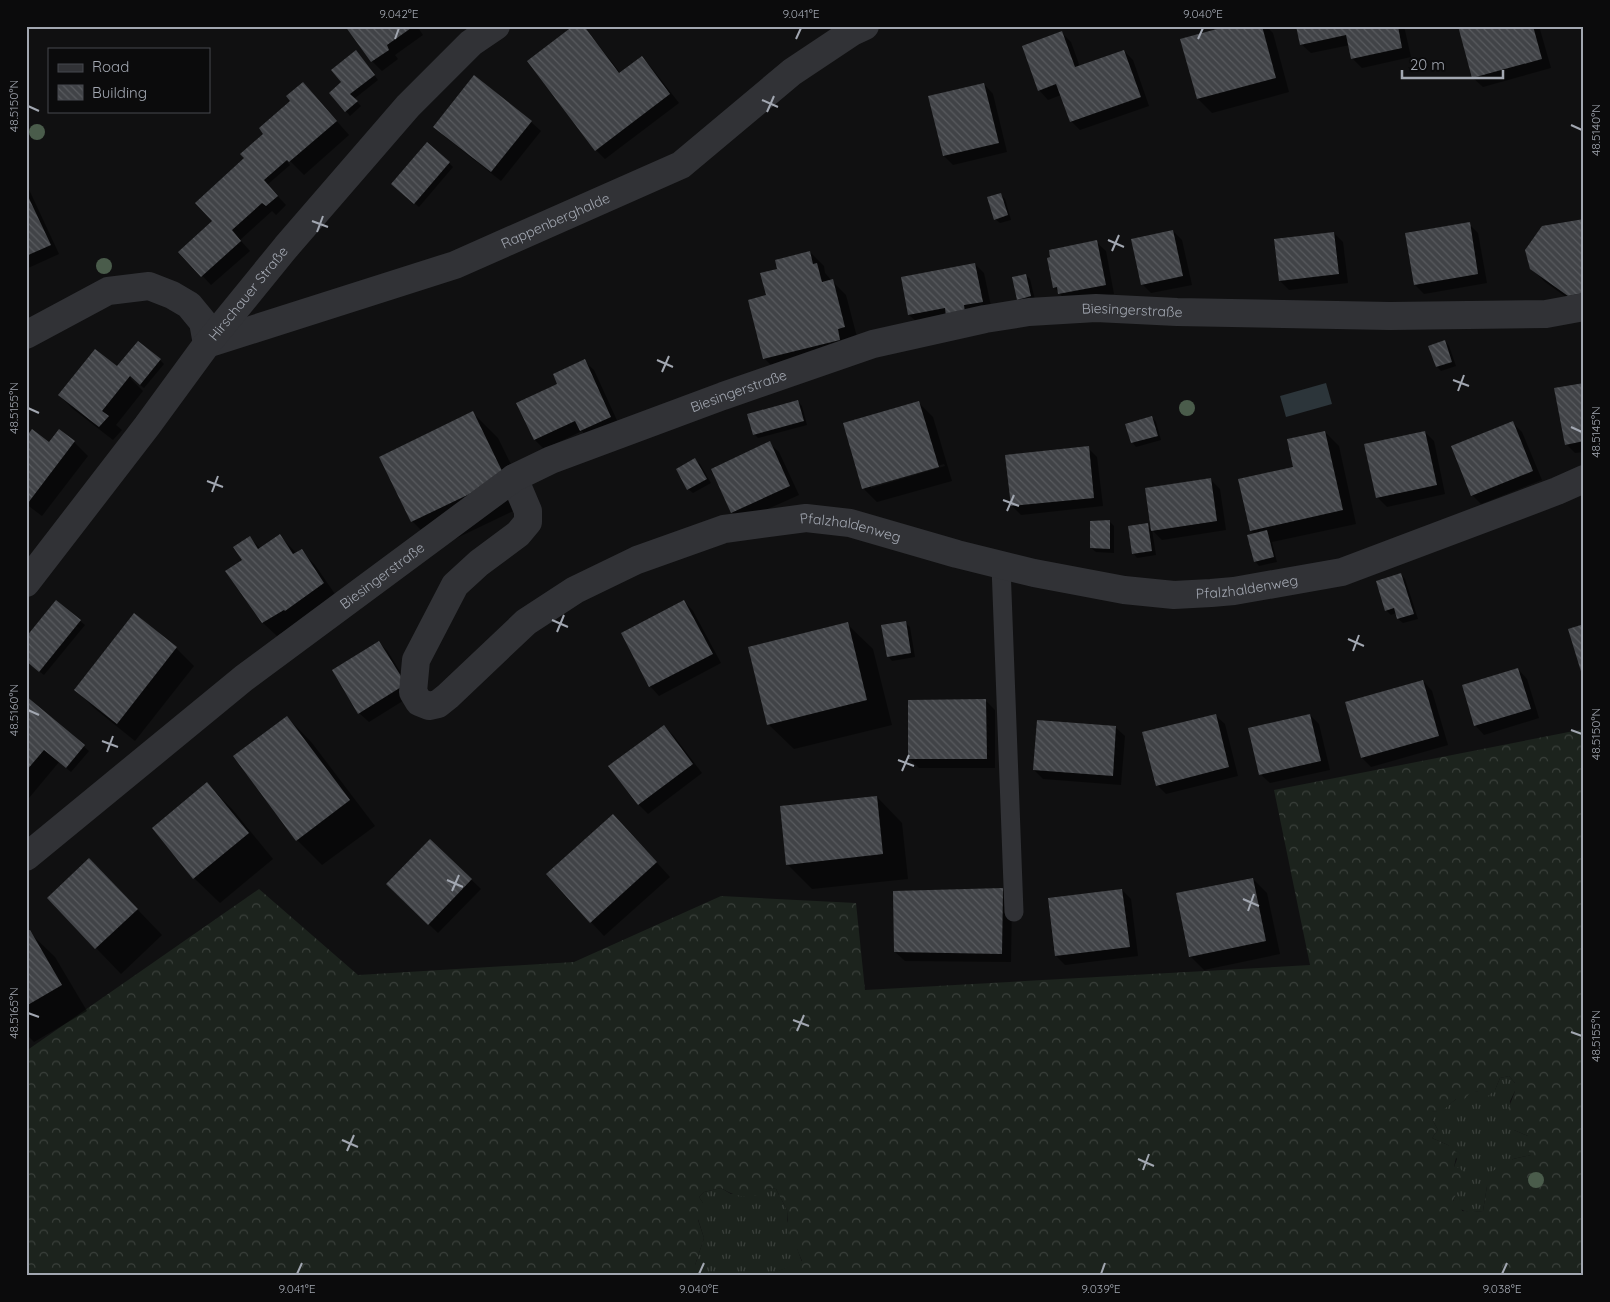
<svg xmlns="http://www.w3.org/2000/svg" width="1610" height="1302" font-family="Quicksand,sans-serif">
<defs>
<pattern id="grass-tufts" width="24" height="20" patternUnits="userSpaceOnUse" patternTransform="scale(1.25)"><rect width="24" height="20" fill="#1c231d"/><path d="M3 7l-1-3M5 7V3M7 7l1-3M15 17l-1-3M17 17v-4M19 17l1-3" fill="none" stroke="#3a403b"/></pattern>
<pattern id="forest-crowns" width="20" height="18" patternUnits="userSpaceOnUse" patternTransform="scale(1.25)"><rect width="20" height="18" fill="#1c231d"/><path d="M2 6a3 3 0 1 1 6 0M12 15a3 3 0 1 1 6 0" fill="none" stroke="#3a403b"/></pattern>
<pattern id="building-back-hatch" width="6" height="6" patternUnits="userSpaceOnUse" patternTransform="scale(1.25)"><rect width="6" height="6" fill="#414347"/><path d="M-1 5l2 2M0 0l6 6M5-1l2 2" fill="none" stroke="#595b5f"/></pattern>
</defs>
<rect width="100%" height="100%" fill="#101011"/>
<g fill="url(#grass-tufts)">
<path d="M1509 1076 1515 1083V1091L1510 1101 1514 1130 1528 1136 1531 1155 1513 1159 1487 1186 1483 1211C1467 1213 1465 1214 1453 1202L1457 1191 1454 1167 1457 1159 1448 1145 1432 1138 1438 1130 1432 1119V1112C1445 1110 1446 1107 1456 1099 1467 1091 1482 1090 1495 1090L1500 1078Z"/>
<polygon points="721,1188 731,1194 767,1188 776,1189 787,1210 787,1220 802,1262 766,1276 700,1276 695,1274 695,1265 704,1238 698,1219 703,1203 699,1197 704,1192"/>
</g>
<path fill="url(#forest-crowns)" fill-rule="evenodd" d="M1584 729V1271L1570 1276H766L802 1261 797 1249 789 1243 787 1210 776 1189 767 1188C754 1202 736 1197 721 1188L704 1192 699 1197 703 1203 704 1215 698 1220 704 1238 695 1265V1274L700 1276H26V1051L259 889 358 975 574 962 721 896 856 903 865 990 1310 965 1274 790ZM1509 1076 1515 1083V1091L1507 1113 1508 1125 1514 1130 1528 1136 1526 1146 1531 1155 1513 1159 1491 1172 1487 1186 1483 1211 1471 1212 1462 1211 1461 1204 1453 1201 1465 1175 1460 1168 1454 1167 1457 1153 1448 1145 1432 1138 1438 1130 1432 1119V1112L1442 1111 1456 1099 1463 1101 1469 1094 1478 1091 1488 1096 1495 1090 1500 1078Z"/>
<polygon fill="#2c353a" points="1326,383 1332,404 1286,417 1280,396"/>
<g fill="#0007" fill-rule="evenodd">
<polygon points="347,26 417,26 423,35 395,55 398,59 382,71 372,61"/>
<polygon points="584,26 621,74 642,58 651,67 679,103 605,159 596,150"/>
<polygon points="1233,26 1266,26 1273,33 1289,92 1212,113 1198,99 1182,40"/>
<polygon points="1298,26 1404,26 1411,57 1362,68 1353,59 1350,45 1311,53 1301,44"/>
<polygon points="1459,26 1539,26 1551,68 1483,87 1473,78"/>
<polygon points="1062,33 1071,42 1080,67 1124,51 1133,60 1149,106 1080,130 1071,121 1061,95 1048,100 1039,90"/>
<polygon points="360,56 378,80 354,99 361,106 350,116 331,93 343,82"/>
<polygon points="303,83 349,135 304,175 287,158 285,159 290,165 267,185 286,205 276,215 272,211 240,240 250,251 211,285 180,252 214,221 244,160 292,101"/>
<polygon points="984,84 993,94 1007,152 953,165 944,156 930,97"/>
<polygon points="531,122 541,131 501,181 444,136 435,127"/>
<polygon points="449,163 453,167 419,207 397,188"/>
<polygon points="26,183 59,254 26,269"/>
<polygon points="1001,195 1005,199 1011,220 1000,223 995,219"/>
<polygon points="1584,220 1584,309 1583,309 1545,282 1531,268"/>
<polygon points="1469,224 1478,233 1487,283 1424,294 1415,285"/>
<polygon points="1173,231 1182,240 1192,285 1151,293 1142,284"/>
<polygon points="1334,233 1343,242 1348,283 1289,290 1280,281"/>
<polygon points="1096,242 1106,251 1114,294 1068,303 1054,287"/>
<polygon points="810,252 824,266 825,273 832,281 846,295 858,341 778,372 764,358 768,296 779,270"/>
<polygon points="975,264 984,273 992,311 919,324 909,315 902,278"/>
<polygon points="1026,275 1030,279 1035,300 1022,303 1018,299"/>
<polygon points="1445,341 1449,346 1456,366 1441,371 1437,367"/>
<polygon points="160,360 164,364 144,388 131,377 130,378 143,391 116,425 122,430 113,440 73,409 59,395"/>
<polygon points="584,361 594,370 620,427 590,440 582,431 544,449 535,440 559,385"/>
<polygon points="1584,384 1584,452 1575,453 1566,444"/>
<polygon points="798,402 802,406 807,425 758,438 754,434"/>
<path d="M919 403 933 417 952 481 877 502 864 489ZM944 464 945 466 871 488V485Z"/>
<polygon points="473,413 498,438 530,503 438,547 412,521 381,457"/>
<polygon points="1152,417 1156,422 1161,440 1136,447 1132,442"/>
<polygon points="1513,423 1522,432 1542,480 1481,504 1472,495"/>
<polygon points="59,431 74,442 88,456 42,516 26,504 26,439 49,444"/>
<polygon points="1325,432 1339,446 1356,524 1272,542 1277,562 1259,566 1255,561 1255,535 1251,530 1294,468"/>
<polygon points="1425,432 1434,441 1445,494 1387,507 1377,497"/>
<polygon points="769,443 779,452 799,495 741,521 732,512"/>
<polygon points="1088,448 1097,457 1103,506 1021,515 1012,506"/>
<polygon points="695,460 700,464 711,483 693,493 688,489"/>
<polygon points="1211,480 1220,489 1226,530 1162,540 1152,530 1156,555 1137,558 1133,553 1147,525 1152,530"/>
<polygon points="1110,522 1114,526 1114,553 1096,552 1091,548"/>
<polygon points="280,536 297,554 301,551 315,565 337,597 277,636 263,623 227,572 244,561 250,538 261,549"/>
<polygon points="1401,574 1405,579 1418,619 1403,623 1398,619 1396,613 1391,615 1386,610"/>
<polygon points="684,601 693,611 721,663 659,696 650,686"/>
<polygon points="80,621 85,625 44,675 26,661"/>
<polygon points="906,623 910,627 915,657 892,661 888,656"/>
<polygon points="847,624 873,649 892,725 794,749 768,724"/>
<polygon points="379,642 388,652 414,694 369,722 359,713"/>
<polygon points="176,648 194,666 135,741 94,708 76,690"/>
<polygon points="1518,669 1527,679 1539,718 1484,735 1475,725"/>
<polygon points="1423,681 1432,691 1448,745 1371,767 1362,758 1347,703"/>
<polygon points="26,698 89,751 71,772 59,762 29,798 26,796"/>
<polygon points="986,701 995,710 995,768 919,768 910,759"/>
<polygon points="1215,715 1225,724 1238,776 1166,794 1157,785"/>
<polygon points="1310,715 1319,724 1330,770 1270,783 1260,774"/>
<polygon points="287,717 312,743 375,826 322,865 297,840"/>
<polygon points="664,726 673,735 702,773 648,814 639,805 610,766"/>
<polygon points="1115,727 1125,736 1121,785 1043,779 1034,770"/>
<polygon points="207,784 232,809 273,859 220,903 194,878"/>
<polygon points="877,797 902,823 908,879 812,889 787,864"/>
<polygon points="627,830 670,877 604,936 591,922"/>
<polygon points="430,840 481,889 438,933 387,884"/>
<polygon points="89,859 162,935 121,974 48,898"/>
<polygon points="1253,879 1267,893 1280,954 1204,970 1190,956"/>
<polygon points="1002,889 1012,899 1011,962 905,961 895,952"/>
<polygon points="1122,890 1131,899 1138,956 1065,965 1056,956"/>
<polygon points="29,932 55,957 87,1011 34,1042 26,1034 26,934"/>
</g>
<g fill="url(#building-back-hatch)">
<polygon points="345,26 414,26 387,45 389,50 371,62"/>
<polygon points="573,26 584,26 619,73 642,56 670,94 595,151 527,61"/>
<polygon points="1228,26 1262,26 1276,78 1197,99 1180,39"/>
<polygon points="1296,26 1398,26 1402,48 1351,59 1346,35 1300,45"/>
<polygon points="1458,26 1533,26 1542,59 1472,78"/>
<polygon points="1062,31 1075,67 1124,50 1141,97 1070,122 1056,84 1038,91 1022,46"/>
<polygon points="356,50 375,75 350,94 358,101 345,112 329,93 341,82 331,70"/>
<polygon points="474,75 532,121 491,172 433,127"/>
<polygon points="303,82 337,121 289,162 287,160 264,180 278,196 266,206 262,203 232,230 241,241 201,277 178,252 212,221 195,203 244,158 240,154 263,134 259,128 290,101 286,96"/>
<polygon points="984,83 999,143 943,156 928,96"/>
<polygon points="427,142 450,162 414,204 391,184"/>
<polygon points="26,192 51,245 26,256"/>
<polygon points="1001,193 1008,215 994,220 987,197"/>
<polygon points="1584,219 1584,293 1568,296 1530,269 1525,250 1542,226"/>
<polygon points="1470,222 1478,274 1414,285 1405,233"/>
<polygon points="1173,230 1183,276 1141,285 1131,239"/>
<polygon points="1334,232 1339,274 1279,281 1274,239"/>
<polygon points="1097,240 1106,285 1058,294 1057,287 1053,288 1047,258 1050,257 1049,250"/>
<polygon points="810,251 813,264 817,263 822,282 833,279 845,327 838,329 840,340 763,359 748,300 766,295 760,273 777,269 775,260"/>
<polygon points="975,263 983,302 964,305 965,313 946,317 945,308 908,315 901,277"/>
<polygon points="1026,274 1031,296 1017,300 1012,277"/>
<polygon points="1445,340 1452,362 1436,367 1428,346"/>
<polygon points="138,341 161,359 140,385 130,376 102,411 109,416 99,427 58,395 95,349 117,366"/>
<polygon points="585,359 611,417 580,431 575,421 534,440 516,403 557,384 553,374"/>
<polygon points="1584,383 1584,441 1565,445 1554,388"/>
<polygon points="798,400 804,421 753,435 747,414"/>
<polygon points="919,401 939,467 862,489 843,423"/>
<polygon points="473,411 505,477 411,522 379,457"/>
<polygon points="1152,416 1158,436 1131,443 1125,424"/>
<polygon points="1513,421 1533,471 1471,496 1451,446"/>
<polygon points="32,429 49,442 59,429 75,441 28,503 26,501 26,437"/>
<polygon points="1325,431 1343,510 1250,531 1238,479 1293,467 1287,439"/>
<polygon points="1425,431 1437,485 1376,498 1364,444"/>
<polygon points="770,441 790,486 731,513 711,469"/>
<polygon points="1089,446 1094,498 1011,506 1005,455"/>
<polygon points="695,458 707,479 687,490 676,469"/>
<polygon points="1211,478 1217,521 1151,531 1145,488"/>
<polygon points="1110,520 1110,549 1090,548 1090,521"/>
<polygon points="1148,523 1152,551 1132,554 1128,526"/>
<polygon points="1267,530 1274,557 1254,562 1247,535"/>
<polygon points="280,534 293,554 302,549 324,583 285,611 284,610 262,623 225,571 242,560 233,547 250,536 258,549"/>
<polygon points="1401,573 1414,614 1397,619 1394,608 1385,611 1376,581"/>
<polygon points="56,600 81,620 39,672 26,661 26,637"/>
<polygon points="684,600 713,654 649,687 621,633"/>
<polygon points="134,613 177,647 117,724 74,690"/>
<polygon points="906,621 911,653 887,657 881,625"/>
<polygon points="848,622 867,700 767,725 748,647"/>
<polygon points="1584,624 1584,678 1583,678 1568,629"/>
<polygon points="379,641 406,684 358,714 332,670"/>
<polygon points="1518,668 1531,709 1474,726 1462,685"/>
<polygon points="1423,680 1439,736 1361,758 1345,702"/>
<polygon points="26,696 85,745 66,768 44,750 26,771"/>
<polygon points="986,699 987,759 908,759 908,700"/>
<polygon points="1216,714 1229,767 1156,786 1142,732"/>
<polygon points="1310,714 1321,761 1259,775 1248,728"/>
<polygon points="287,716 350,800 296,841 233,756"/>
<polygon points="1037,720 1116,726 1113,776 1033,770"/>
<polygon points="664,725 693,764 638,805 608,766"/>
<polygon points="207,782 249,833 193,879 152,828"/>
<polygon points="877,796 883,854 786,865 780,806"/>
<polygon points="613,814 657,862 590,923 546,874"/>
<polygon points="430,839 472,879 428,925 386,884"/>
<polygon points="89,858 138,909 95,949 47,898"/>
<polygon points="1253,878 1266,941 1189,957 1176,893"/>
<polygon points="1003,888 1002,954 894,952 893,891"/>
<polygon points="1122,889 1130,947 1055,956 1048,898"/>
<polygon points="30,930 62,985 26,1006 26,932"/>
</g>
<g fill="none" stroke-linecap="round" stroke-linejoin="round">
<polyline stroke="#313236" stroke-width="19" points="1001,566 1014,912"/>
<g stroke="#313236" stroke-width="28">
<polyline points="26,335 108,291 149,286 172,295 189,305 203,322 207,344"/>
<path id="s1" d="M207 344 455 265 681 165 792 72 852 32 865 26"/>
<path id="s2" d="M514 478 528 511V522L518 534 479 563 455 585 416 660 413 692 419 702 429 706 438 704 448 696 526 622 575 590 637 560 724 529 806 518 850 523 957 554 1034 573 1124 590 1174 595 1211 593 1234 591 1342 572 1557 491 1584 479"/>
<path id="s3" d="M26 583 147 426 207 344 286 247 408 106 471 43 496 26"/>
<path id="s4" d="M26 857 244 678 514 478 551 460 723 396 873 344 985 319 1029 312 1096 308 1177 312 1390 316 1546 314 1584 307"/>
</g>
</g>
<g fill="#4a5c4b">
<circle cx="37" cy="132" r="8"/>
<circle cx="104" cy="266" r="8"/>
<circle cx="1187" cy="408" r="8"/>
<circle cx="1536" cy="1180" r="8"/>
</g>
<path fill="none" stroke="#a2a7b1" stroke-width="2" d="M395 39 399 28M796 39 801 28M1198 39 1203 28M762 100 778 107M28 106 39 111M767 112 774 96M1571 125 1582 130M312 221 328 227M317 232 323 216M1108 240 1124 247M1112 251 1119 235M657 360 673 367M662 372 669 356M1453 380 1469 386M1458 391 1464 375M28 408 39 413M1571 427 1582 432M207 481 223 487M212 492 218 476M1003 500 1019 506M1007 511 1014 495M552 620 568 627M557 632 564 615M1348 639 1364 646M1353 651 1359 635M28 710 39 715M1571 730 1582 734M102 741 118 747M107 752 113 736M898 760 914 766M902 771 909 755M447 880 463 887M452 891 459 875M1243 899 1259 906M1248 911 1254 894M28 1013 39 1017M793 1020 809 1026M797 1031 804 1015M1571 1032 1582 1036M342 1140 358 1147M347 1151 354 1135M1138 1159 1154 1166M1143 1170 1149 1154M297 1274 302 1263M699 1274 704 1263M1101 1274 1105 1263M1502 1274 1507 1263"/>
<g text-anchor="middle" stroke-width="5" stroke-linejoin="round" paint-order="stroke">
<g font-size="14" fill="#a2a7b1" stroke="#0b0b0c">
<text dy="5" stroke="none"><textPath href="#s1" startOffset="370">Rappenberghalde</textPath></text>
<text dy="5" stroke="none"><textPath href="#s3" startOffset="365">Hirschauer Straße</textPath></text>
<text dy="5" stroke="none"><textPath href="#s4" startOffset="1264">Biesingerstraße</textPath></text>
<text dy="5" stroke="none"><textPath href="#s4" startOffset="859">Biesingerstraße</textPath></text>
<text dy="5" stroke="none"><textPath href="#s2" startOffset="760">Pfalzhaldenweg</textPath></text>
<text dy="5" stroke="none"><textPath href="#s4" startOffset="454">Biesingerstraße</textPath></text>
<text dy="5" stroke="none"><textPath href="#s2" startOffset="1165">Pfalzhaldenweg</textPath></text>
</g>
</g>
<rect width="1610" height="1302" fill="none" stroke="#0b0b0c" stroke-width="55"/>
<rect x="48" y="48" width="162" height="65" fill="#0b0b0c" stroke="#47494e"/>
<rect x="58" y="64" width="25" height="8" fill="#313236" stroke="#47494e"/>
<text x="92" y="72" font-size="15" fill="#a2a7b1">Road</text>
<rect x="58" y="85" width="25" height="15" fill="url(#building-back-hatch)" stroke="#47494e"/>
<text x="92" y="98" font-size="15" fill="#a2a7b1">Building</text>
<path d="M1402 70v8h101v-8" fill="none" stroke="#a2a7b1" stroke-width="2.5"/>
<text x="1410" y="70" font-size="15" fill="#a2a7b1" stroke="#0b0b0c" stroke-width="4" paint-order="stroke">20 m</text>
<rect x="28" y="28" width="1554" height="1246" fill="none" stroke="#a2a7b1" stroke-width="2"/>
<g font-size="12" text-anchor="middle" fill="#a2a7b1">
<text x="399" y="18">9.042°E</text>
<text x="801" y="18">9.041°E</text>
<text x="1203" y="18">9.040°E</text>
<text transform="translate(14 106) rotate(-90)" y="4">48.5150°N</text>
<text transform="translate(1596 130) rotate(-90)" y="4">48.5140°N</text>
<text transform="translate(14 408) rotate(-90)" y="4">48.5155°N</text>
<text transform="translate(1596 432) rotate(-90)" y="4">48.5145°N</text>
<text transform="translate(14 710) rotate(-90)" y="4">48.5160°N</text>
<text transform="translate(1596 734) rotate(-90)" y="4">48.5150°N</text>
<text transform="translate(14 1013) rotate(-90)" y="4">48.5165°N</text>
<text transform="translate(1596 1036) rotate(-90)" y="4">48.5155°N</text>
<text x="297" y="1293">9.041°E</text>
<text x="699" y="1293">9.040°E</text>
<text x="1101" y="1293">9.039°E</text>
<text x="1502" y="1293">9.038°E</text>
</g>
</svg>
